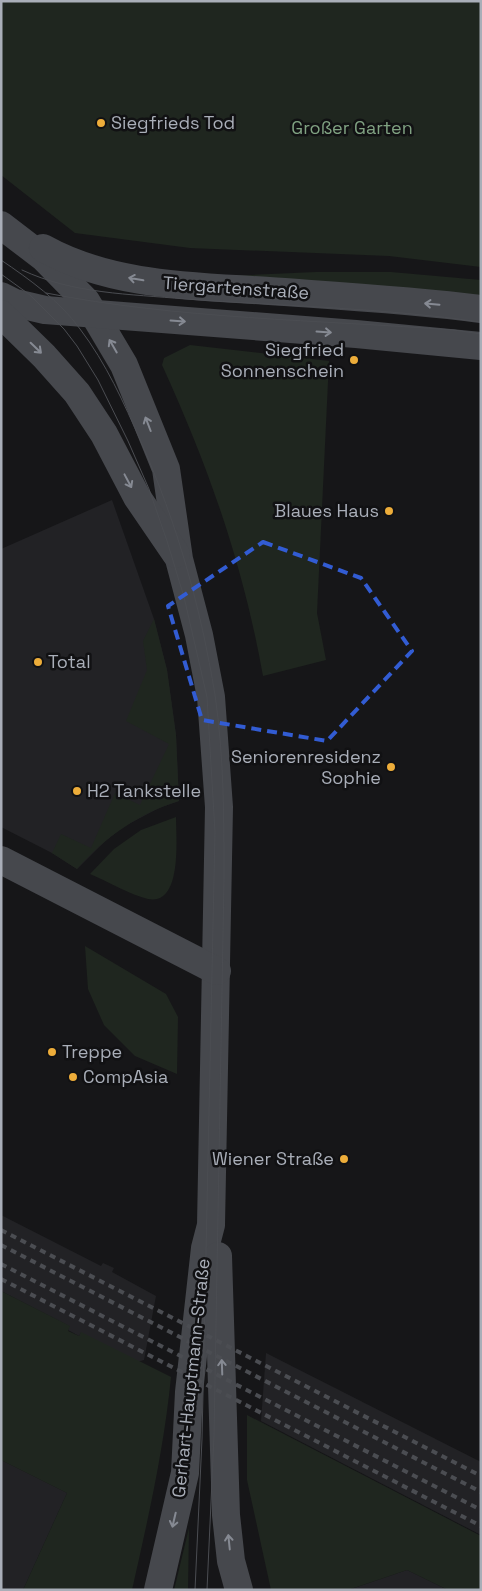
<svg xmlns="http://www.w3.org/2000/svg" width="482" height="1591" font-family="'Space Grotesk',sans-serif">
<rect width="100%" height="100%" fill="#161618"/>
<g fill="#222225">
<polygon points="112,500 154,619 167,670 176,735 179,801 159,808 123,827 104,842 77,869 52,853 1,827 1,549"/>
<polygon points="1,1215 101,1266 103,1263 114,1268 112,1272 156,1296 144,1360 137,1362 81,1333 79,1336 68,1330 69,1326 1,1291"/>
<polygon points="266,1353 481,1462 481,1535 261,1421"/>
<polygon points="1,1460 67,1493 23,1590 1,1590"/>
<polygon points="407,1570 448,1590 348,1590"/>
</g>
<g fill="#1f261f">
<polygon points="1,1 481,1 481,267 389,256 190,248 75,233 1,175"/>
<polygon points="316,272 391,272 481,280 481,303 227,276"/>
<path d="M190 345 329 361 317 613 326 660 263 676C243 564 209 468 162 365L164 358Z"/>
<path d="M154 619 167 670 176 735 179 801C138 814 105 837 77 869L52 853 61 834 91 848 115 793 140 805 169 744 126 721 147 670 143 641Z"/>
<path d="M176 817C176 837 183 906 148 899 131 895 107 881 90 874L114 849 141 830Z"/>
<polygon points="85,946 166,994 178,1017 177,1074 135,1056 104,1025 88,989"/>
<path d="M1 1291 70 1326 68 1331 79 1336 81 1332 171 1377C164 1449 148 1519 132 1590H23L67 1493 1 1460Z"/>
<polygon points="247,1415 481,1536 481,1590 448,1590 407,1570 348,1590 271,1590 247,1480"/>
<polygon points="189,1528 188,1590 174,1590"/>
</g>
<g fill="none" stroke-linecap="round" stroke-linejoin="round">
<g stroke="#46484d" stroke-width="28">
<polyline points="1,225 44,258 86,301 124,365 166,469 179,559 199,635 211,697 219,807 211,1225 205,1248 189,1392 185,1473 158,1590"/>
<path d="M43 248C111 286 193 286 269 291 339 296 411 300 481 309"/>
<polyline points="1,296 15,303 45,310 356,334 481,346"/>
<polyline points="1,314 44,356 77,393 104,434 137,497 176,554"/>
<polyline points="1,860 217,971"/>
<polyline points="218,1256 226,1515 231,1561 239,1590"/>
</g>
<g stroke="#4b4d52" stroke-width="1">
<path d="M1 260C29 279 60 301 80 329 106 363 124 403 141 442 177 523 201 608 215 695 224 756 224 818 224 879L214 1436 207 1590"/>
<path d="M22 270C73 294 130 294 185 299 284 306 383 308 481 322"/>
<polyline points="1,274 30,295 64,329 77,346 98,380 128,441 149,489 167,541 184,597 207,697 215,832 202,1439 195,1590"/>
<path d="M46 293C178 319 319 320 454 330L481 334"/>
</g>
<g stroke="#4b4d52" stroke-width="4" stroke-dasharray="6 5" stroke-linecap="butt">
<polyline points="1,1230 481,1476"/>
<polyline points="1,1245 481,1492"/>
<polyline points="1,1264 481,1510"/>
<polyline points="1,1279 481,1526"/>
</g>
</g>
<defs><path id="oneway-shaft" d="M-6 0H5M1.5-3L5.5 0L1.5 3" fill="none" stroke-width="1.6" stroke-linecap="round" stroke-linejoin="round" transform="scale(1.25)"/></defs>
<g stroke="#868a93">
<use href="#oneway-shaft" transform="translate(136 279) rotate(-170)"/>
<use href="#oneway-shaft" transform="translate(432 304) rotate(-175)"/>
<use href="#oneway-shaft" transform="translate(178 321) rotate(4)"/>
<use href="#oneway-shaft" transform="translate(324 332) rotate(4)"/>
<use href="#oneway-shaft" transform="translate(113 346) rotate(-120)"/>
<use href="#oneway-shaft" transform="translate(36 348) rotate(44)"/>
<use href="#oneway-shaft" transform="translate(148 424) rotate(-111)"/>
<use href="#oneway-shaft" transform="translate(128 481) rotate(62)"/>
<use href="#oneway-shaft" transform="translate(222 1367) rotate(-92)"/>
<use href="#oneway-shaft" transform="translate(174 1520) rotate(103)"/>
<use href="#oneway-shaft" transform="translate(229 1542) rotate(-96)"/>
</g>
<path fill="none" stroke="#325cd3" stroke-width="4" stroke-dasharray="10 6" stroke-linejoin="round" d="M263 542 361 578 412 651 327 741 202 720 168 606Z"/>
<g fill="#edad3a" stroke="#111113" stroke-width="2">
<circle cx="101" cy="123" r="5"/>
<circle cx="354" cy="360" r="5"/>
<circle cx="389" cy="511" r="5"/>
<circle cx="38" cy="662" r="5"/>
<circle cx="391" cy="767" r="5"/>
<circle cx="77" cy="791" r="5"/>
<circle cx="52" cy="1052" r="5"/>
<circle cx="73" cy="1077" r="5"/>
<circle cx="344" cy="1159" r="5"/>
</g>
<g text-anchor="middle" stroke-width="5" stroke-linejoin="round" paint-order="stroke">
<g font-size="18" fill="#a9aeb8" stroke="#111113" text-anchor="start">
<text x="111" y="129">Siegfrieds Tod</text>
<text x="344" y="356" text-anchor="end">Siegfried<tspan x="344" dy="21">Sonnenschein</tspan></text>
<text x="379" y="517" text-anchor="end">Blaues Haus</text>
<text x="48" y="668">Total</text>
<text x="381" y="763" text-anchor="end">Seniorenresidenz<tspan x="381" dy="21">Sophie</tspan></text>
<text x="87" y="797">H2 Tankstelle</text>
<text x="62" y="1058">Treppe</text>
<text x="83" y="1083">CompAsia</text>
<text x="334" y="1165" text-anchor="end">Wiener Straße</text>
</g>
<g font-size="18" fill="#80a282" stroke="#111113">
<text x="352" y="134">Großer Garten</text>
</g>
<g font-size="18" fill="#a9aeb8" stroke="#111113">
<text transform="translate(236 288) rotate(4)" y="6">Tiergartenstraße</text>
<text transform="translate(191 1378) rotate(-84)" y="6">Gerhart-Hauptmann-Straße</text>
</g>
</g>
<rect width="482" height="1591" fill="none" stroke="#a9aeb8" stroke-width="5"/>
</svg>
